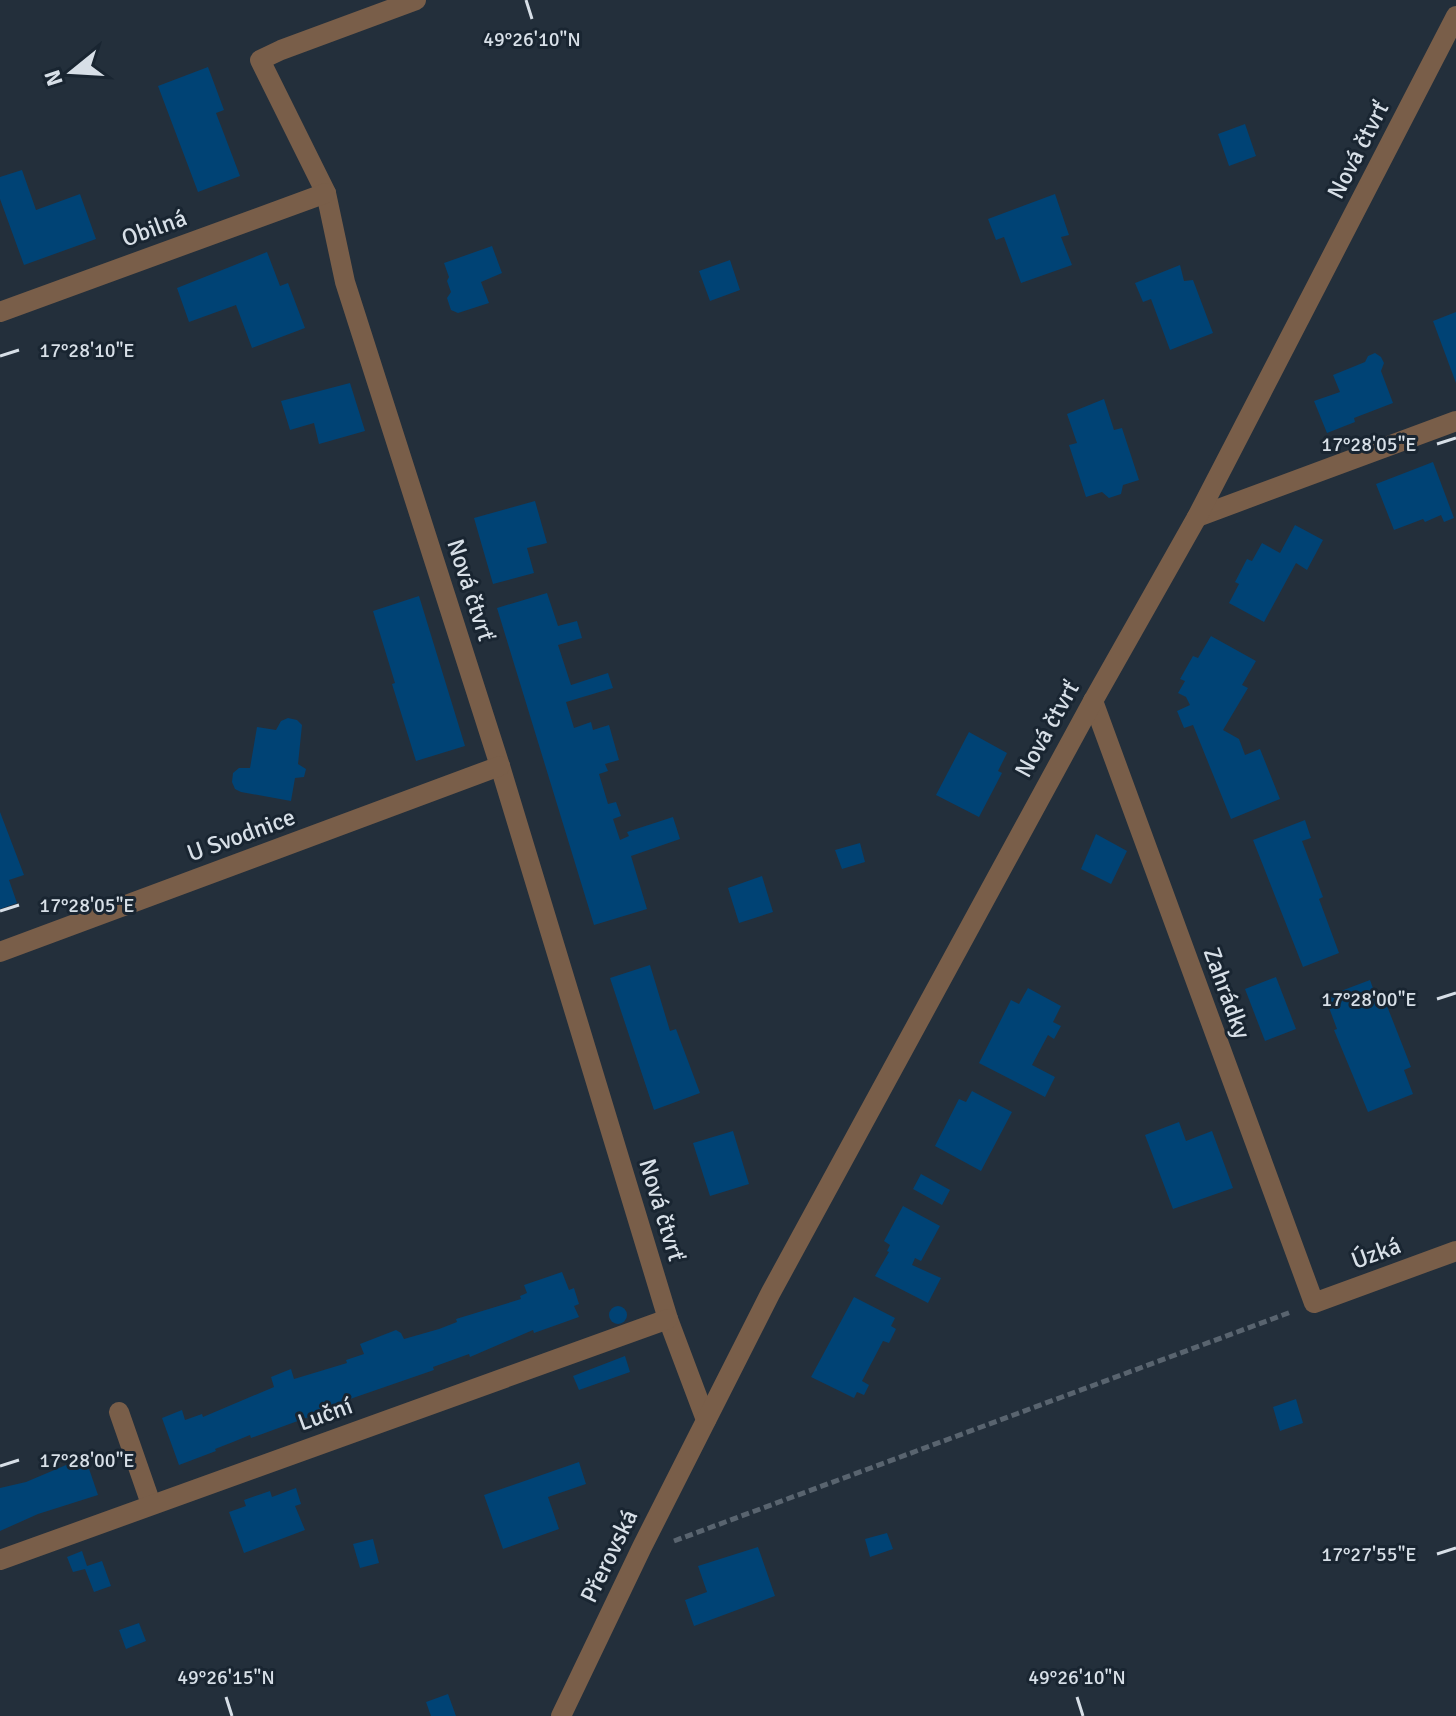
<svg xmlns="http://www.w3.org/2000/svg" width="1456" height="1716" font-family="Signika,sans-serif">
<rect width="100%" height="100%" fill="#232f3b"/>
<g fill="#004375">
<polygon points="208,67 224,110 216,113 240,176 198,192 158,86"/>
<polygon points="1245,124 1256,156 1229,166 1218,134"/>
<polygon points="22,170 36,210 80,194 96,239 24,265 0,199 0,177"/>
<polygon points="1055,194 1069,235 1061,237 1072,265 1021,283 1004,237 996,240 988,219"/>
<polygon points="492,246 502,273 481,282 489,303 458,313 451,310 447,298 451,292 447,281 449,277 444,263"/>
<polygon points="267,252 280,286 288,283 305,328 252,348 236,305 189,322 177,288"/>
<polygon points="730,260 740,290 710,301 699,271"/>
<polygon points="1180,265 1184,281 1193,280 1213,333 1170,350 1151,299 1143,302 1135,283"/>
<polygon points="1456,312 1456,383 1433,321"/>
<polygon points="1375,353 1381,357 1384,363 1381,371 1393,403 1354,418 1355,422 1327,433 1314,401 1340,392 1333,375 1365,362 1368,356"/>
<polygon points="350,383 365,431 319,444 314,423 290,430 281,401"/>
<polygon points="1104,399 1114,430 1122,428 1139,480 1123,485 1121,494 1109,498 1102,492 1086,497 1069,445 1077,443 1067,414"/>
<polygon points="1433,462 1454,518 1444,522 1441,515 1425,522 1423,519 1394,530 1376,484"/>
<polygon points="535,501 547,543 527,548 534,573 493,584 474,518"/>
<polygon points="1295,525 1323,540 1307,570 1296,563 1264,622 1229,603 1239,584 1235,582 1247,559 1252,561 1262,543 1280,553"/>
<polygon points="547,593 558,626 577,621 582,638 558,645 571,685 608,673 613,688 566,702 574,728 591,722 593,730 609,725 619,760 605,764 608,771 599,774 608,804 616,802 621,816 613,819 620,840 629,836 627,832 673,817 680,839 631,856 647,909 594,925 497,608"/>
<polygon points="419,596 465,746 416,761 392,684 395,683 373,611"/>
<polygon points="1211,636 1256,661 1242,685 1248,688 1223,730 1239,739 1245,755 1260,749 1280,799 1231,819 1193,725 1184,728 1177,711 1190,705 1186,697 1178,693 1185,681 1180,679 1193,656 1198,658"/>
<polygon points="288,718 297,720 302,725 298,764 306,769 304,777 295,778 291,801 241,792 235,789 232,782 233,773 239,768 250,768 257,727 276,730 281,721"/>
<polygon points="969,732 1007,753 998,771 1002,773 979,817 936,795"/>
<polygon points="0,812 24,875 9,880 17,903 0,909"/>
<polygon points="1305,820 1311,838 1302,841 1323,897 1319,899 1339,953 1303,967 1253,840"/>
<polygon points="1096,834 1127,851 1111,884 1081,869"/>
<polygon points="860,843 865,862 842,869 835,850"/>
<polygon points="762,876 773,912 739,923 728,888"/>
<polygon points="650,965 670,1031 676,1029 700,1093 654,1110 610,978"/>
<polygon points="1276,977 1296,1029 1265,1041 1245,989"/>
<polygon points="1370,980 1378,1002 1387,1006 1411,1067 1404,1070 1413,1094 1368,1112 1334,1030 1337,1029 1325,997"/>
<polygon points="1028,988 1061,1006 1053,1022 1061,1026 1054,1039 1048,1035 1032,1065 1055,1077 1045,1097 979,1063 1011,1000 1019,1004"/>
<polygon points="972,1091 1012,1112 981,1171 935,1146 959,1099 966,1102"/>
<polygon points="1179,1122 1186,1141 1212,1131 1233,1188 1173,1209 1145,1135"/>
<polygon points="733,1131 749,1184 710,1196 693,1143"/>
<polygon points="921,1174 950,1190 942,1205 913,1189"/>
<polygon points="903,1206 940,1226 921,1261 915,1258 912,1265 941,1278 928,1303 875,1276 889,1252 887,1251 890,1245 884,1241"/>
<polygon points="562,1272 569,1290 574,1288 579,1304 574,1306 579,1317 534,1333 533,1330 470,1357 469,1354 433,1367 434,1370 324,1408 325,1411 251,1438 250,1435 233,1442 215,1449 216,1451 179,1465 162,1418 182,1410 185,1420 202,1414 203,1417 274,1387 271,1377 291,1369 294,1379 347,1363 346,1360 364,1354 360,1344 396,1330 401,1333 404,1339 439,1329 457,1322 456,1319 521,1299 520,1296 527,1293 524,1285"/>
<polygon points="854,1297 895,1318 891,1326 896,1329 889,1343 883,1341 862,1381 869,1385 864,1395 857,1392 854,1398 811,1377"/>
<circle cx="618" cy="1315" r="9"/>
<polygon points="625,1356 630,1372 579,1390 573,1376"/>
<polygon points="1296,1399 1303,1423 1280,1431 1273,1407"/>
<polygon points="85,1457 98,1495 38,1514 0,1531 0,1488 26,1482"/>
<polygon points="579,1462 586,1484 548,1497 559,1529 503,1549 484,1495"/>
<polygon points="296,1488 301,1504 295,1506 305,1530 244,1553 229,1512 246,1506 244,1500 270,1491 272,1497"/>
<polygon points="887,1533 893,1549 870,1557 865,1539"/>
<polygon points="373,1539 379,1563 360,1568 353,1544"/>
<polygon points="758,1547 775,1596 694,1626 685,1600 707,1592 698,1566"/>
<polygon points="82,1551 87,1566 102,1561 111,1586 94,1592 85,1569 73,1572 67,1557"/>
<polygon points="139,1623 146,1641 126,1649 119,1630"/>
<polygon points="448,1694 456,1716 431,1716 426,1702"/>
</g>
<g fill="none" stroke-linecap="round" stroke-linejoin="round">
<polyline stroke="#59646f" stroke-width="5" stroke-dasharray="8 4" stroke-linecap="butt" points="674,1541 1291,1312"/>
<g stroke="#795e49" stroke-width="20">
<polyline points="416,0 281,50 260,60 326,193 345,282 500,766 668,1319 706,1420"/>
<polyline points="0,312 326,193"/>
<polyline points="1197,517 1456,421"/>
<polyline points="1093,701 1314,1303 1456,1251"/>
<polyline points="0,952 500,766"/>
<polyline points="119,1412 151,1504"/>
<polyline points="0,1560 668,1319"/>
<polyline points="561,1716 642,1547 770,1294 1093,701 1197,517 1456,16"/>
</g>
</g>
<path fill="none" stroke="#d7dfe7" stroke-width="3" d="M526 0 532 19M0 356 19 350M1437 444 1456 438M0 911 19 905M1437 999 1456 993M0 1466 19 1460M1437 1554 1456 1548M226 1697 232 1716M1077 1697 1083 1716"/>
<g text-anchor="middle" stroke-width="6" stroke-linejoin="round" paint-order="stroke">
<g font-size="24" fill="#d7dfe7" stroke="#192531">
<text transform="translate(1358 150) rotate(-63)" y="8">Nová čtvrť</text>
<text transform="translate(154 228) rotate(-20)" y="8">Obilná</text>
<text transform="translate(471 590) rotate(72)" y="8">Nová čtvrť</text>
<text transform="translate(1047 729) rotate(-61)" y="8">Nová čtvrť</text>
<text transform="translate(241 835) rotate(-20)" y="8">U Svodnice</text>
<text transform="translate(1227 993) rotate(70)" y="8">Zahrádky</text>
<text transform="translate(662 1210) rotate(73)" y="8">Nová čtvrť</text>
<text transform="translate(1376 1253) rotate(-20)" y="8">Úzká</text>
<text transform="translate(325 1414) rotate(-20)" y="8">Luční</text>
<text transform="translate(609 1556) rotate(-64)" y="8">Přerovská</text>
</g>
</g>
<g font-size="20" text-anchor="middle" fill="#d7dfe7" stroke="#192531" stroke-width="6" stroke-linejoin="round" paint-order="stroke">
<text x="532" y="46">49°26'10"N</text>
<text x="87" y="357">17°28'10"E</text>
<text x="1369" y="451">17°28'05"E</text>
<text x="87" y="912">17°28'05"E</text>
<text x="1369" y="1006">17°28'00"E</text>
<text x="87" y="1467">17°28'00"E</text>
<text x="1369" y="1561">17°27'55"E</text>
<text x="226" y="1684">49°26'15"N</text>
<text x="1077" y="1684">49°26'10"N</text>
</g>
<g transform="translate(72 72) rotate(252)" stroke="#192531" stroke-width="6" paint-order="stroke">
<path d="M0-6L14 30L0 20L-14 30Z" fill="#d7dfe7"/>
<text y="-12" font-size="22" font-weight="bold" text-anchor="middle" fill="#d7dfe7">N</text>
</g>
</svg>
